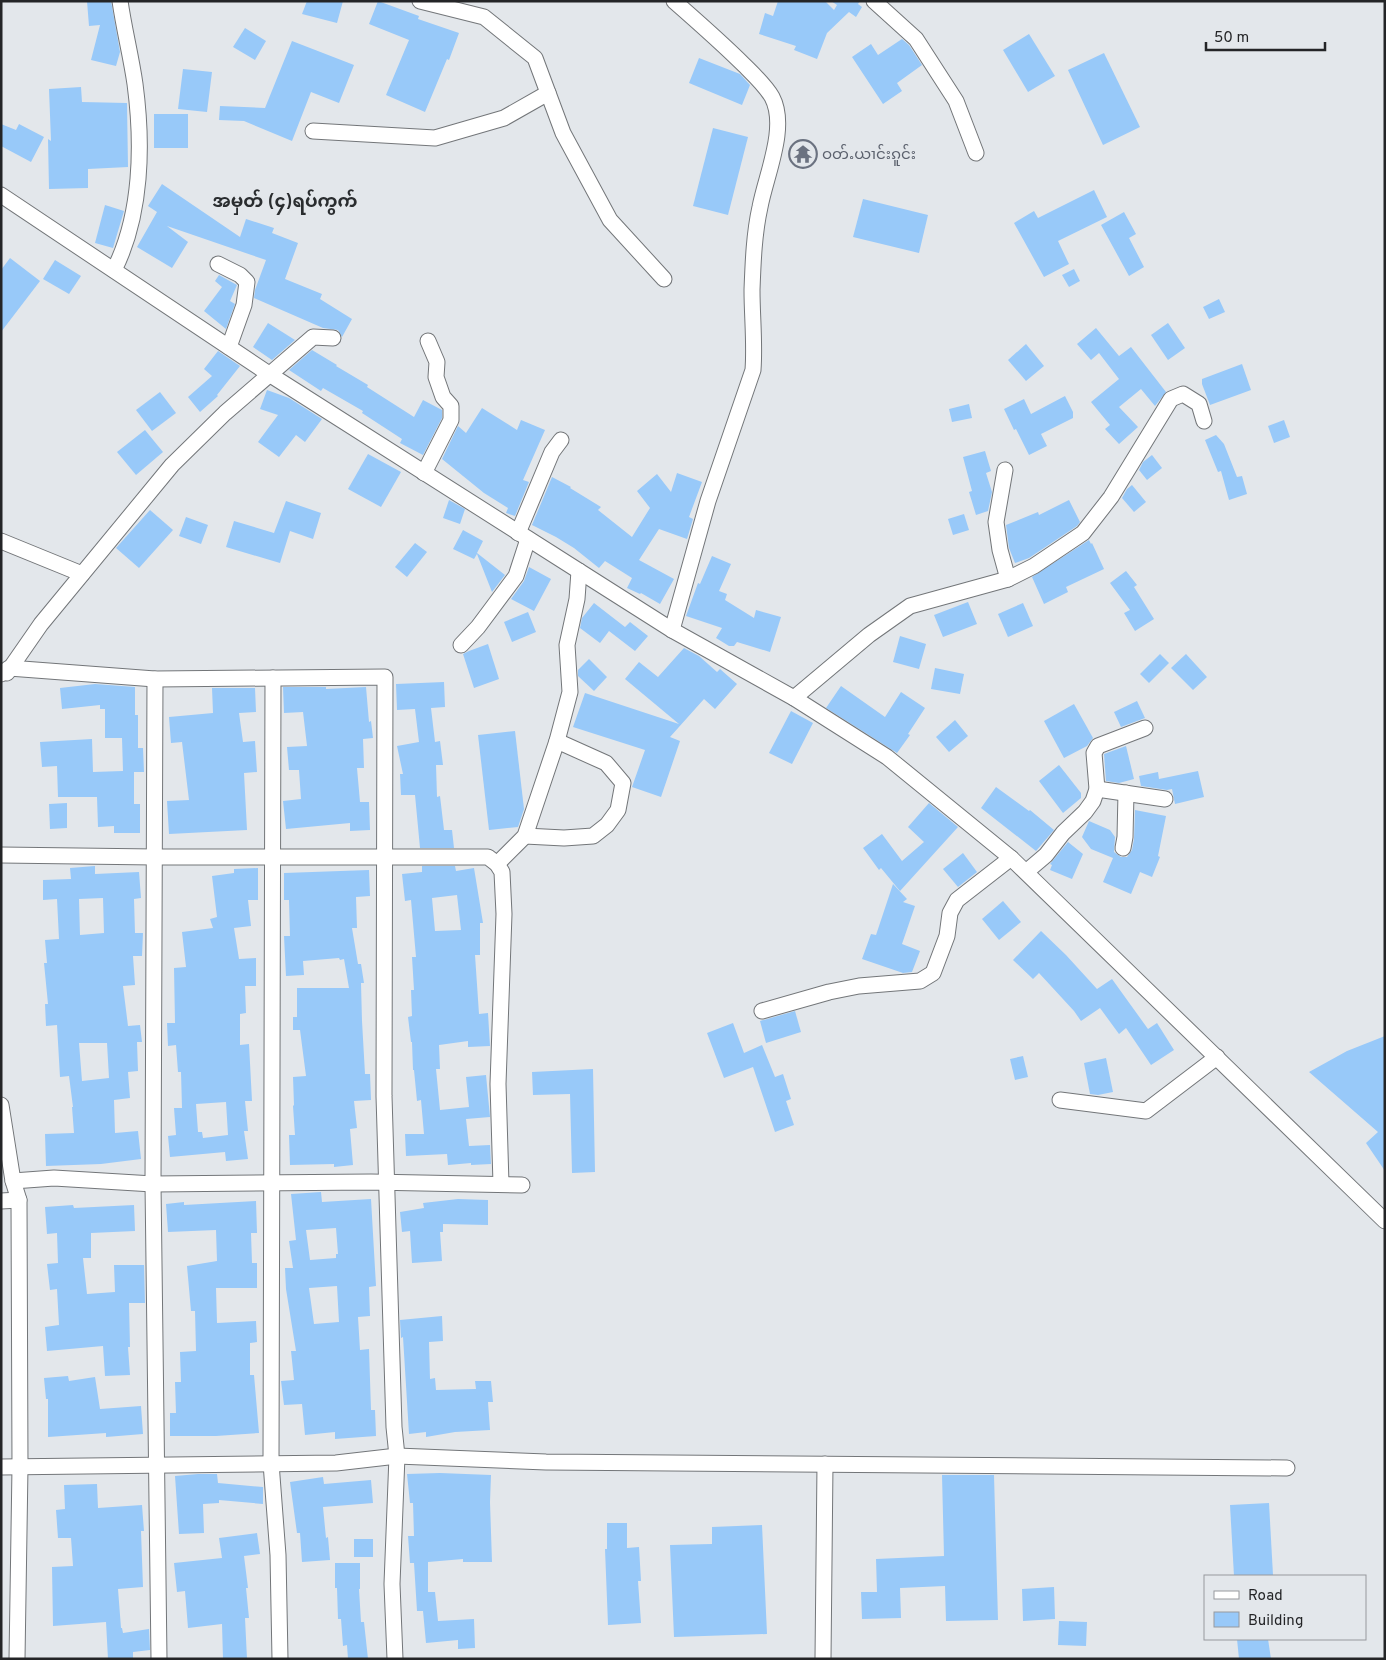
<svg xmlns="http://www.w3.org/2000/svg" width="1386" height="1660" font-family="Overpass,'Noto Sans Myanmar',sans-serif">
<rect width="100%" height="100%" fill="#e3e7eb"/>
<g fill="#98c9f9" fill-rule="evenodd">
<polygon points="87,1 111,1 120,52 116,66 91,60 100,25 89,26"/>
<polygon points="307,1 343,1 337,23 302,14"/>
<polygon points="378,1 419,16 418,19 459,33 449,60 447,59 425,112 386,95 409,40 369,24"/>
<polygon points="778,1 825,1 834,10 837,5 831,1 860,1 858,4 862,7 856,17 849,12 827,33 817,59 794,50 796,46 759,34 765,13 773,16"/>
<polygon points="245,28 266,41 255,60 233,47"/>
<polygon points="1029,34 1055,76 1028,92 1003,50"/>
<polygon points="902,39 909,45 922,65 897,83 902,91 883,104 852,57 871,44 878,55"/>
<polygon points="292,41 354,65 339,103 311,92 292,141 244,121 219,120 220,106 265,108"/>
<polygon points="1104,53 1140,127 1103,145 1068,70"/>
<polygon points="699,58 740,74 750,85 742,105 689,83"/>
<polygon points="183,69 212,72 207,112 178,109"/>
<polygon points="81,87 82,102 127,103 128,167 88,169 88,188 49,189 48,139 51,141 49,89"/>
<rect x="154" y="114" width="34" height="34"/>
<polygon points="1,124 16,130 19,124 44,137 31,162 1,146"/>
<polygon points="713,128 748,137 728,215 693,206"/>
<polygon points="162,184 240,237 246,219 274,228 272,233 298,243 285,279 322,294 320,299 352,319 342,337 338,330 323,328 254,298 255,290 266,260 167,226 188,242 172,268 137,247 157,212 148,206"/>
<polygon points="1094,190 1107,217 1058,241 1069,264 1044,277 1014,223 1034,211 1038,218"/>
<polygon points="863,199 928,215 919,253 853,237"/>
<polygon points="105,205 124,211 113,248 95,243"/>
<polygon points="1124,212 1136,234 1129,238 1144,267 1129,276 1101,225"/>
<polygon points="10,258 40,281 1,332 1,270"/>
<polygon points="55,260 81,276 69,294 43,279"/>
<polygon points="1074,269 1080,281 1069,287 1062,275"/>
<polygon points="219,275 237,285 230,301 235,304 226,329 204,311 222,287 215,281"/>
<polygon points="1219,299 1225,312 1209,319 1203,307"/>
<polygon points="268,323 295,340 272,360 253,347"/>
<polygon points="1168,323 1185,348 1168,360 1151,335"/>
<polygon points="1096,328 1119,356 1131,347 1166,392 1155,406 1141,389 1119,407 1138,427 1119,444 1105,429 1110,425 1091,402 1119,379 1099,353 1091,360 1077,344"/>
<polygon points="1026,344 1044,366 1026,381 1008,360"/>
<polygon points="312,350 337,365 336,366 368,385 367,387 414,417 423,400 442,410 442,418 423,455 400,443 402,439 362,413 363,411 323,388 321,391 289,370"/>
<polygon points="218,351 240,366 217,395 218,396 200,412 188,397 212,376 204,369"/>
<polygon points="1242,364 1251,390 1210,405 1202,384 1202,379"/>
<polygon points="267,390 289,398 322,419 305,442 296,435 279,457 258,442 278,415 260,409"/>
<polygon points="160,392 176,413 152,431 136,410"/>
<polygon points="1065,396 1073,412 1073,418 1041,434 1047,446 1029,455 1016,429 1014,430 1004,409 1024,399 1031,414"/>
<polygon points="969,404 972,418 952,422 949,409"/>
<polygon points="482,408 517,430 521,420 545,430 523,480 529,482 515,516 506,513 508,508 484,493 442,459 458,426 466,433"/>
<polygon points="1284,420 1290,437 1274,443 1268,426"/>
<polygon points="145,430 163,452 136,475 117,452"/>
<polygon points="1216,435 1224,444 1237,477 1242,476 1247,494 1229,500 1221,471 1218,472 1205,440"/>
<polygon points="985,451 991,471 986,473 992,492 988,511 976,515 969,492 972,491 963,457"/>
<polygon points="368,454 401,472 381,507 348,489"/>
<polygon points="1152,455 1162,468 1147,480 1139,470 1143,462"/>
<polygon points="677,473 702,482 689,517 693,519 687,539 659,529 639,560 674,579 660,604 641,593 640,594 627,588 632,578 605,561 599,568 574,548 556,537 532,525 552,477 571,487 570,488 601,507 598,510 632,537 650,508 637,491 657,474 671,492"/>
<polygon points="1132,485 1146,502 1134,512 1122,498 1127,489"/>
<polygon points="449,500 465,509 460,524 443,518"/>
<polygon points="1069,500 1080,522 1077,526 1029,558 1015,563 1009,548 1006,525 1038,512 1039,515"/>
<polygon points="286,501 321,513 313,539 290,531 280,563 226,547 234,521 274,533"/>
<polygon points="150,510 173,530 139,568 116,548"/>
<polygon points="964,514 969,530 953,535 948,519"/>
<polygon points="186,517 208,525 201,544 179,536"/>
<polygon points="463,530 483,541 477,553 505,575 492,592 477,554 474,559 453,549"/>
<polygon points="1089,540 1091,544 1092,543 1104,569 1066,587 1068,592 1044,604 1032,577"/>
<polygon points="415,543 427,552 407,577 395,567"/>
<polygon points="712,556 731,564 719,591 727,594 725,600 754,618 756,610 781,617 770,652 737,642 734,646 729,646 716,638 722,628 686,616 698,583 700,584"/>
<polygon points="529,567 551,579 534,611 511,599 524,581"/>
<polygon points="1126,571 1137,585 1134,587 1154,619 1135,631 1124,613 1130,610 1110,583"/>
<polygon points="968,602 977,624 943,637 934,615"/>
<polygon points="594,603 625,627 630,622 648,636 635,651 609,631 600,643 580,628 582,618"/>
<polygon points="1023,603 1033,626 1008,637 998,614"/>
<polygon points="528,612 536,632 512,642 504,622"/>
<polygon points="900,636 926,644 919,669 893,662"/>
<polygon points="488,644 499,679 474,688 463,654 469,651"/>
<polygon points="684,648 699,656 717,672 720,669 737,684 715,709 704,699 670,737 680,741 661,797 632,787 645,750 573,727 585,693 679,724 625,679 639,662 658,677"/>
<polygon points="1160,654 1169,663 1149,683 1140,674"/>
<polygon points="1186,654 1207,677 1193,690 1171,668"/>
<polygon points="589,659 607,677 594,691 578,676 578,670"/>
<polygon points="935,668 964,674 960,694 931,689"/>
<polygon points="444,682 445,707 431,708 435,742 440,741 443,765 436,765 437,797 440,796 444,830 452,830 454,848 420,848 415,795 401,795 400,774 403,774 397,746 419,742 415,709 397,710 396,684"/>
<polygon points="95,684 135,687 135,715 138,715 138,748 143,748 144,772 134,772 134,804 140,804 140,833 114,833 114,826 98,827 97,797 58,797 57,766 42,767 40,742 92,739 93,772 123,771 122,738 105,738 105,709 100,709 100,705 62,709 60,688"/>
<polygon points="841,686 885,717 901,692 925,708 908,734 910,735 897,753 826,708"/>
<polygon points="283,687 326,687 326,689 366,687 369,722 371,721 373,738 363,739 364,768 357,768 360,802 369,802 370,830 350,831 350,823 286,829 283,801 301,799 299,770 289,770 287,747 307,746 303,712 284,713"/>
<polygon points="212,688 255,688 256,712 239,713 243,742 255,741 257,772 244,773 247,830 169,834 167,801 189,800 182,742 171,743 169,717 213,713"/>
<polygon points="1137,701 1145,718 1121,727 1114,712"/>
<polygon points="1074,704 1093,738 1087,746 1064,758 1044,721"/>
<polygon points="791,711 813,723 792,764 769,753"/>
<polygon points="955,720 968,736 949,752 936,737"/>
<polygon points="515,731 524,809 518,827 489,830 478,735"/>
<polygon points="1126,746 1134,779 1119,783 1106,781 1104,754"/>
<polygon points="1059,765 1081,793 1081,798 1063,813 1039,781"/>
<polygon points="1198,771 1204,797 1175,804 1172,789 1167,790 1141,786 1139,776 1158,772 1159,779"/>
<polygon points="996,787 1029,811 1030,810 1054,830 1036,851 981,808"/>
<polygon points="67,803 67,828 50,829 49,804"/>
<polygon points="929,803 958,827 900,891 881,868 879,870 863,848 882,834 902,861 924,842 908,827"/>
<polygon points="1135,810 1166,816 1158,856 1160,857 1152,877 1140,872 1131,894 1103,882 1113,858 1091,849 1082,837 1089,821 1110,830 1115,837 1114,852 1121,857 1127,857 1132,850 1134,839"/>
<polygon points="1068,842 1083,854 1072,879 1050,870 1052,865 1050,864"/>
<polygon points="963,853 977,872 958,887 943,869"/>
<path d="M95 866V874L139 872 141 898 134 899 135 933H143L142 956H133L135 985 123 986 128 1026 140 1025 142 1042H137L138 1071 128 1072 130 1098 114 1100 115 1133 138 1131 141 1159 101 1164 46 1166 45 1134 74 1133 72 1107H73L69 1076 60 1077 57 1025 46 1026 45 1004H48L44 963H47L45 940 59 939 57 899 43 900V880L71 879 70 868ZM103 898 104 933 80 935 79 899ZM79 1043H107L109 1078 82 1081Z"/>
<path d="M422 866H455L456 871 474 868 483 923H480V955H475L479 1014 488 1013 490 1046 468 1047V1041L439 1045 440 1069H436L440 1110 469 1107 466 1077 486 1075 490 1117 466 1119 469 1146 490 1145 491 1164 471 1165V1163L448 1165 447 1154 406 1156 405 1134H424L421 1100 417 1101 414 1070H413L412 1042H411L408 1017 412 1016 411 990H414L412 957H416L411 900 405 901 402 874 422 872ZM457 895 461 930 435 931 432 898Z"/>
<path d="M258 868V900H248L251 926 234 928 239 959 256 958V986H245L246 1013 240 1014V1045L249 1044 252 1101H245L248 1131H244L248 1159 226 1161 225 1152 170 1157 168 1136 176 1135 174 1108H182L181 1072H178L176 1045 168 1046 167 1023H175L174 968 186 967 182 932 213 928 210 919 217 917 212 876 234 873V869ZM226 1102 228 1135 203 1138 202 1132H198L196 1104Z"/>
<polygon points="369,870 370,896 356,897 357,928 352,928 358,964 361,964 364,983 361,983 362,1021 365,1074 370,1074 371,1100 354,1101 357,1128 350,1129 353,1165 334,1167 334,1164 290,1165 289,1135 295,1135 293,1106 294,1105 293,1077 306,1076 300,1030 293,1030 293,1017 297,1017 297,988 349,988 344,959 340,960 339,958 303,961 304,975 286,976 284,936 290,936 289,900 284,900 284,873"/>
<polygon points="893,884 907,899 903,902 915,906 902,944 920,951 912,972 903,973 862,959 871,934 876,935"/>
<polygon points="1003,901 1021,922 999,940 982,919"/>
<polygon points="1041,931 1066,955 1097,989 1112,979 1148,1029 1157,1023 1174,1050 1151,1065 1126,1028 1119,1034 1100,1008 1081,1021 1074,1011 1039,973 1033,979 1013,960"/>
<polygon points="795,1011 801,1032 766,1043 760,1021"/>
<polygon points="733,1023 744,1053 762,1045 775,1077 783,1074 791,1099 786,1101 794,1125 775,1132 753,1067 724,1078 707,1033"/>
<polygon points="1385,1036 1385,1171 1366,1143 1378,1132 1309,1072 1347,1051"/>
<polygon points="1023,1056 1028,1077 1015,1080 1010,1059"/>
<polygon points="1106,1058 1113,1092 1098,1095 1090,1094 1084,1063"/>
<polygon points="593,1069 595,1172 572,1173 570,1094 533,1095 532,1072"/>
<path d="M321 1192 322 1202 371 1199 376 1286 369 1287 370 1316 358 1317 360 1350 369 1349 371 1410H375L376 1436 335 1439V1432L305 1435 302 1404 284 1405 281 1381 294 1380 291 1351H296L286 1289 285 1268H293L289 1241 296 1240 291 1194ZM336 1228 338 1254H336V1258L310 1260 306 1230ZM337 1286 339 1322 314 1324 309 1288Z"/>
<polygon points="458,1199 488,1200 488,1225 443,1224 443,1232 440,1232 442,1261 412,1263 410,1231 402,1232 400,1212 424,1208 423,1203"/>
<polygon points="256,1201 257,1233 251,1233 252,1263 257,1263 257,1288 216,1288 217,1323 256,1321 257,1342 250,1343 250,1375 254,1375 259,1433 216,1436 170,1436 170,1413 176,1413 175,1382 181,1382 180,1352 196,1351 195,1311 191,1311 187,1266 217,1261 216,1230 168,1232 166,1204 184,1202 184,1205"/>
<polygon points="73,1205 74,1208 134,1205 135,1231 91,1233 91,1258 83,1258 87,1294 115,1292 114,1265 144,1265 145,1303 129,1303 130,1347 128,1347 130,1375 105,1376 103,1346 47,1351 45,1327 59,1325 57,1289 50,1290 47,1264 58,1263 57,1233 47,1234 45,1207"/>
<polygon points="442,1316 443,1341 429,1342 430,1379 435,1378 436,1390 476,1389 475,1381 491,1381 493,1402 488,1402 490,1430 455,1432 426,1437 426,1432 409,1434 403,1337 401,1338 400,1320"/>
<polygon points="68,1376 69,1381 95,1377 100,1409 141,1406 143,1434 106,1437 106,1433 48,1437 48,1399 46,1399 44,1378"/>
<polygon points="440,1473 491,1475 490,1502 492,1562 463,1562 463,1559 428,1562 428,1592 435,1592 438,1621 474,1619 475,1648 458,1649 458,1640 426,1643 423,1611 417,1611 414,1563 410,1563 408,1536 414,1536 413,1503 410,1503 407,1474"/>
<polygon points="198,1474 217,1474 218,1483 263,1487 263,1504 219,1500 219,1503 203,1504 204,1533 179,1534 175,1476"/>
<polygon points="942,1475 994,1475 998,1620 946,1621 945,1586 900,1588 901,1618 862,1619 861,1592 877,1592 876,1559 944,1556"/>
<polygon points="323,1477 324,1484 371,1480 373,1503 323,1507 326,1538 328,1537 330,1560 302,1562 300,1533 297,1533 290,1482"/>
<polygon points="97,1484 98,1508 142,1505 144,1531 141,1531 143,1587 118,1589 121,1628 122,1628 123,1633 149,1629 150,1650 133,1652 133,1659 108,1659 106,1622 53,1626 52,1567 73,1566 71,1538 58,1538 56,1510 65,1509 64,1485"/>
<polygon points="1269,1503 1273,1575 1234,1576 1230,1505"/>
<polygon points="607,1523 627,1523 627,1548 639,1547 641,1581 638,1581 641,1623 608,1625 605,1549 607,1549"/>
<polygon points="762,1525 767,1634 674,1637 670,1545 712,1544 712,1527"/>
<polygon points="257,1533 260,1554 244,1556 248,1588 246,1588 249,1618 245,1618 247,1659 223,1659 222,1624 188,1628 185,1591 177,1592 174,1563 222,1558 219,1538"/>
<rect x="354" y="1539" width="19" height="18"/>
<polygon points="335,1563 360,1563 360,1589 359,1589 361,1622 364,1622 368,1659 348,1659 347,1645 343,1646 341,1619 338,1619 337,1588 335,1588"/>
<polygon points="1054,1587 1055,1619 1023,1621 1022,1589"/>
<polygon points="1059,1621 1087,1622 1086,1646 1058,1645"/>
<polygon points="1237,1639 1268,1639 1271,1659 1239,1659"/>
</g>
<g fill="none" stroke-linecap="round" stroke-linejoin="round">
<defs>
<g id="minor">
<polyline points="420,1 484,17 535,58 563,133 610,220 664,279"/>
<polyline points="874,1 916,39 956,101 976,153"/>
<polyline points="313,131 435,138 504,118 548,93"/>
<polyline points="1,195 269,374 579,571 672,630 794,698 887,757 1011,858 1385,1221"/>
<polyline points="218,264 240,275 247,282 244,305 229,347"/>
<path d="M114 270C142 215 143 144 135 84 131 56 124 29 120 1"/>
<polyline points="1005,470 996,522 1000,550 1008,579"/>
<polyline points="424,473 451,420 451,406 443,397 436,377 437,362 428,341"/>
<polyline points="518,533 552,452 561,440"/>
<polyline points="1,541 82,574"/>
<path d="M672 630 708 501 753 370C755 343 752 317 752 290 753 263 754 234 760 207 766 175 788 127 772 97 765 85 753 74 744 65 722 43 698 22 674 1"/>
<polyline points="461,645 478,627 516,576 528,539"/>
<polyline points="7,673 41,624 172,465 225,413 313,337 333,338"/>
<polyline points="1,674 9,668 155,679 385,677 384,1096 394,1427 397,1456 392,1584 395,1659"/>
<polyline points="273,678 271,1463 278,1555 280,1659"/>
<polyline points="155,679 153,1184 159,1659"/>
<polyline points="794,698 869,635 910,606 1008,579 1034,566 1083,533 1111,497 1171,399 1183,394 1199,404 1204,421"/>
<polyline points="1097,789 1165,799"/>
<polyline points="525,836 564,838 593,836 607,825 618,810 623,783 606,763 557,741"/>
<polyline points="1123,848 1125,837 1126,793"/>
<polyline points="1,855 155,857 488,857 497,864 502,872 504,914 498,1084 501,1184"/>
<polyline points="497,864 525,836 557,741 570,692 567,645 577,599 579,571"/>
<polyline points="1026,872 1046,855 1063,833 1085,812 1093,801 1097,789 1094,753 1098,746 1145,728"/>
<polyline points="762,1011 829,992 859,986 920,981 933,973 947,936 950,913 957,900 1011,858"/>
<polyline points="1060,1100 1146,1111 1217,1057"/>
<polyline points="1,1105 13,1181 19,1200 20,1467 17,1659"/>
<polyline points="13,1181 54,1178 153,1184 371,1182 522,1185"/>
<polyline points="1,1201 19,1200"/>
<polyline points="1,1467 336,1463 397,1456 546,1462 1287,1468"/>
<polyline points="823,1659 825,1464"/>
</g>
</defs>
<use href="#minor" stroke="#737679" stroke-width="17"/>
<use href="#minor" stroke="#fff" stroke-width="15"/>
</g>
<defs>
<symbol id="temple-ring" viewBox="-11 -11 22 22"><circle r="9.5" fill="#e3e7eb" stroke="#6b7280" stroke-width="1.5"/><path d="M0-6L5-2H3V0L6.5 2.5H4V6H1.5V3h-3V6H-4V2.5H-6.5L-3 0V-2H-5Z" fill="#6b7280"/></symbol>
</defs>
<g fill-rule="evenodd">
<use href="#temple-ring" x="787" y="138" width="32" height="32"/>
</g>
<g text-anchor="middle" stroke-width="5" stroke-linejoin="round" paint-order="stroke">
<g font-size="15" fill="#5b616d" stroke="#e3e7eb" text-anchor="start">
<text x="822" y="159">ဝတ်ႉယၢင်းၵူင်း</text>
</g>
<g font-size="18" font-weight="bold" fill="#2a2d2f" stroke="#e3e7eb">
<text x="285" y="207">အမှတ် (၄)ရပ်ကွက်</text>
</g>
</g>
<rect width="1386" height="1660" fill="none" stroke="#242527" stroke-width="5"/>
<rect x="1204" y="1575" width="162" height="65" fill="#e3e7eb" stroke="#97999d"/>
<rect x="1214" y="1591" width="25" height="8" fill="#ffffff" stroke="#97999d"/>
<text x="1248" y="1600" font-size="15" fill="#242527">Road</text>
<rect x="1214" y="1612" width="25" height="15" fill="#98c9f9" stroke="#97999d"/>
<text x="1248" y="1625" font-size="15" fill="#242527">Building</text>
<path d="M1206 42v8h119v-8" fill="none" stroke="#242527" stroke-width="2.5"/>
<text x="1214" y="42" font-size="15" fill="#242527" stroke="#e3e7eb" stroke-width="4" paint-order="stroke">50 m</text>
</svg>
